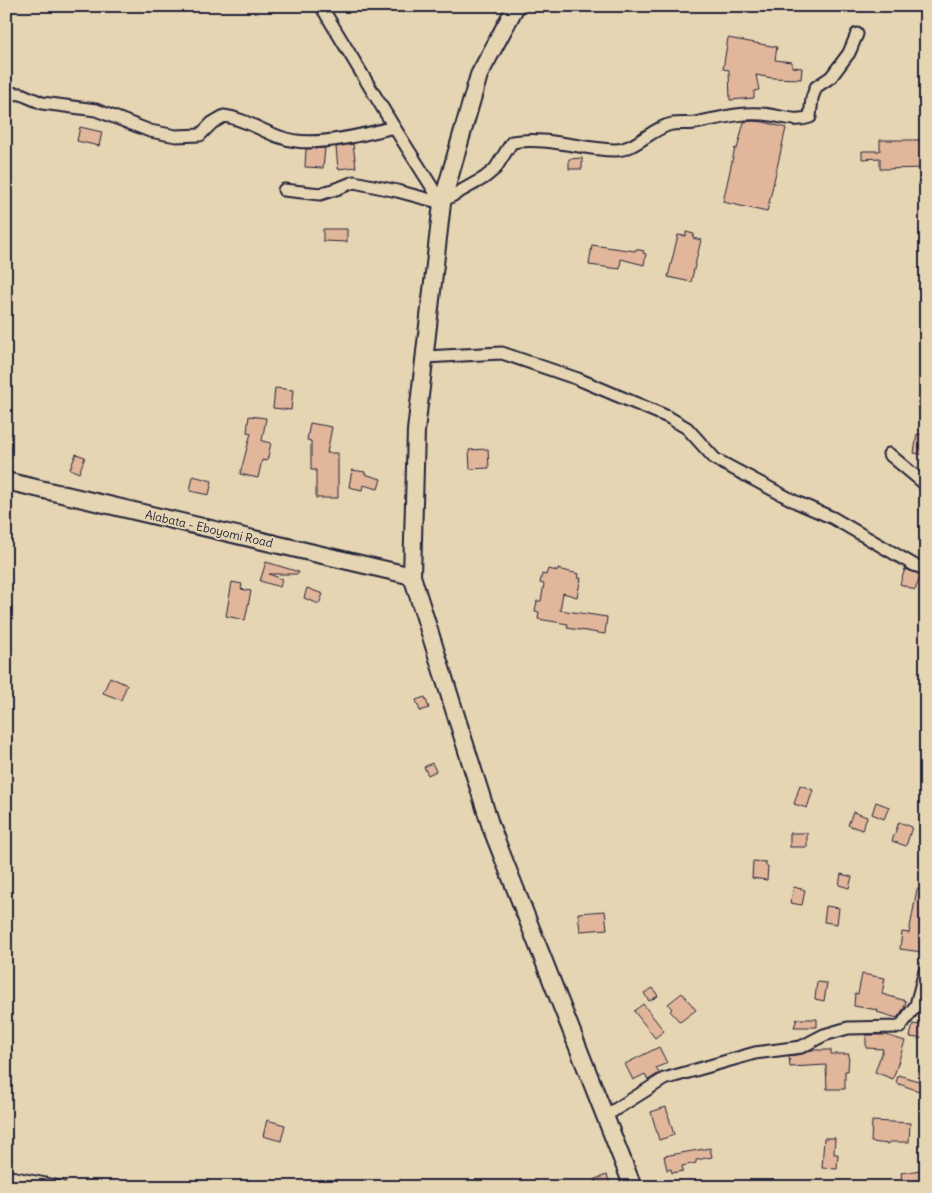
<svg xmlns="http://www.w3.org/2000/svg" width="932" height="1193" font-family="Delius,sans-serif">
<rect width="100%" height="100%" fill="#e6d5b2"/>
<filter id="ink" filterUnits="userSpaceOnUse"><feTurbulence type="fractalNoise" baseFrequency=".02" numOctaves="2"/><feDisplacementMap in="SourceGraphic" scale="10" xChannelSelector="R" yChannelSelector="G"/><feConvolveMatrix kernelMatrix="1 2 1 2 8 2 1 2 1" color-interpolation-filters="sRGB"/></filter>
<g filter="url(#ink)">
<g fill="#e2b69a" stroke="#22223b">
<polygon points="728,38 777,47 775,60 792,62 792,67 802,68 801,79 772,78 756,75 759,90 754,91 754,98 730,100 729,70 723,69"/>
<polygon points="753,121 764,122 786,128 767,212 723,202 735,148 737,149 744,122"/>
<polygon points="80,127 102,132 99,146 77,141"/>
<polygon points="880,140 926,140 926,168 880,169 880,158 862,159 862,151 880,151"/>
<polygon points="353,144 356,167 338,169 336,147"/>
<polygon points="325,148 323,168 305,167 306,149"/>
<polygon points="582,158 582,169 569,169 569,159"/>
<polygon points="323,229 347,229 347,242 323,241"/>
<polygon points="686,232 694,234 693,238 701,240 691,282 668,277 678,235 686,236"/>
<polygon points="592,245 635,251 636,249 644,251 643,253 646,254 644,265 621,259 620,269 589,265"/>
<polygon points="275,388 293,390 291,410 273,408"/>
<polygon points="249,416 266,418 262,441 271,443 267,461 262,460 258,478 240,474 251,433 247,432"/>
<polygon points="310,423 332,427 327,453 338,453 338,498 316,498 316,470 311,470 311,441 307,440"/>
<polygon points="917,434 926,435 926,455 914,453"/>
<polygon points="488,449 489,468 470,469 469,450"/>
<polygon points="76,454 85,457 79,473 70,469"/>
<polygon points="352,470 365,472 365,474 381,479 378,489 363,485 362,490 349,487"/>
<polygon points="193,476 212,481 209,495 190,491"/>
<polygon points="266,562 299,572 298,574 269,574 282,579 280,587 260,581"/>
<polygon points="548,569 558,571 558,569 579,574 578,578 581,578 577,597 563,593 560,610 607,617 605,634 567,628 568,624 538,619 539,612 535,611 537,601 541,601 544,584 540,583 542,574 546,575"/>
<polygon points="905,569 921,575 915,590 900,584"/>
<polygon points="232,582 242,584 241,589 251,591 245,620 226,616"/>
<polygon points="307,588 323,594 319,604 304,598"/>
<polygon points="110,677 127,685 121,700 103,693"/>
<polygon points="425,697 429,708 420,711 416,700"/>
<polygon points="432,763 436,771 428,775 424,767"/>
<polygon points="800,785 813,790 807,808 794,804"/>
<polygon points="876,802 889,807 884,819 872,814"/>
<polygon points="853,812 867,817 862,830 848,825"/>
<polygon points="899,822 912,827 906,846 892,841"/>
<rect x="790" y="833" width="17" height="14"/>
<polygon points="753,861 766,862 766,866 768,866 767,880 752,878"/>
<polygon points="841,874 852,877 849,888 839,885"/>
<polygon points="794,887 805,890 802,905 790,903"/>
<polygon points="917,889 926,891 922,952 900,949 902,932 909,933"/>
<polygon points="826,906 839,908 837,924 824,922"/>
<polygon points="605,911 607,929 580,931 578,913"/>
<polygon points="862,974 885,978 882,994 906,1001 904,1008 897,1018 877,1012 878,1010 854,1006 855,993 858,994"/>
<polygon points="817,982 827,983 824,1001 815,999"/>
<polygon points="653,988 658,996 649,1001 644,993"/>
<polygon points="682,993 696,1010 680,1022 670,1011 672,1009 668,1004"/>
<polygon points="643,1004 664,1031 655,1038 634,1011"/>
<polygon points="797,1019 817,1019 817,1027 794,1027"/>
<polygon points="913,1024 926,1026 926,1039 910,1037"/>
<polygon points="866,1035 886,1035 905,1041 893,1079 875,1072 883,1049 866,1048"/>
<polygon points="659,1047 667,1063 656,1068 659,1073 648,1080 645,1074 633,1080 625,1064"/>
<polygon points="811,1050 831,1050 831,1054 849,1054 848,1071 845,1071 845,1089 827,1089 826,1065 790,1067 789,1056 802,1054"/>
<polygon points="898,1075 922,1082 919,1091 896,1083"/>
<polygon points="666,1107 674,1135 659,1140 651,1112"/>
<polygon points="267,1120 285,1125 281,1141 263,1136"/>
<polygon points="872,1121 910,1123 909,1142 889,1142 889,1144 871,1142"/>
<polygon points="824,1138 835,1138 834,1154 838,1154 837,1169 822,1168"/>
<polygon points="710,1148 712,1157 696,1160 696,1163 682,1166 683,1171 672,1173 671,1169 667,1170 664,1156"/>
<polygon points="921,1170 923,1187 903,1187 901,1173"/>
<polygon points="607,1175 611,1187 597,1187 595,1179"/>
</g>
<g fill="none" stroke-linecap="round" stroke-linejoin="round">
<defs>
<g id="minor">
<polyline points="321,6 394,127"/>
<path d="M6 93 21 94 42 103 96 110 150 131 176 136 200 135 212 123 224 116C249 119 270 138 296 141 323 145 367 134 394 127L442 203 397 191 354 182 339 188 320 194 284 190"/>
<path d="M443 201 484 178 495 169 512 142C546 136 580 149 614 150 635 151 651 128 672 124 679 123 687 124 695 123 717 119 739 112 762 114 780 115 793 123 810 117L812 98 816 87 831 77 849 53 857 34"/>
<polyline points="424,357 502,353 578,379 668,417 687,428 715,459 796,502 833,518 914,565 926,569"/>
<polyline points="889,454 926,485"/>
<polyline points="605,1116 664,1079 755,1053 801,1047 824,1035 848,1028 900,1027 916,1005 926,967"/>
<polyline points="6,1176 60,1187"/>
</g>
<g id="secondary">
<polyline points="516,6 479,75 442,203 416,431 412,576 491,827 633,1187"/>
<polyline points="6,481 412,576"/>
</g>
</defs>
<use href="#minor" stroke="#22223b" stroke-width="15"/>
<use href="#secondary" stroke="#22223b" stroke-width="20"/>
<use href="#minor" stroke="#e6d5b2" stroke-width="11"/>
<use href="#secondary" stroke="#e6d5b2" stroke-width="16"/>
</g>
</g>
<g text-anchor="middle" stroke-width="4" stroke-linejoin="round" paint-order="stroke">
<g font-size="12" fill="#22223b" stroke="#e6d5b2">
<text transform="translate(209 529) rotate(13)" y="4">Alabata - Eboyomi Road</text>
</g>
</g>
<rect width="932" height="1193" fill="none" stroke="#e6d5b2" stroke-width="25"/>
<rect x="12" y="12" width="907" height="1168" fill="none" stroke="#22223b" stroke-width="2" filter="url(#ink)"/>
</svg>
